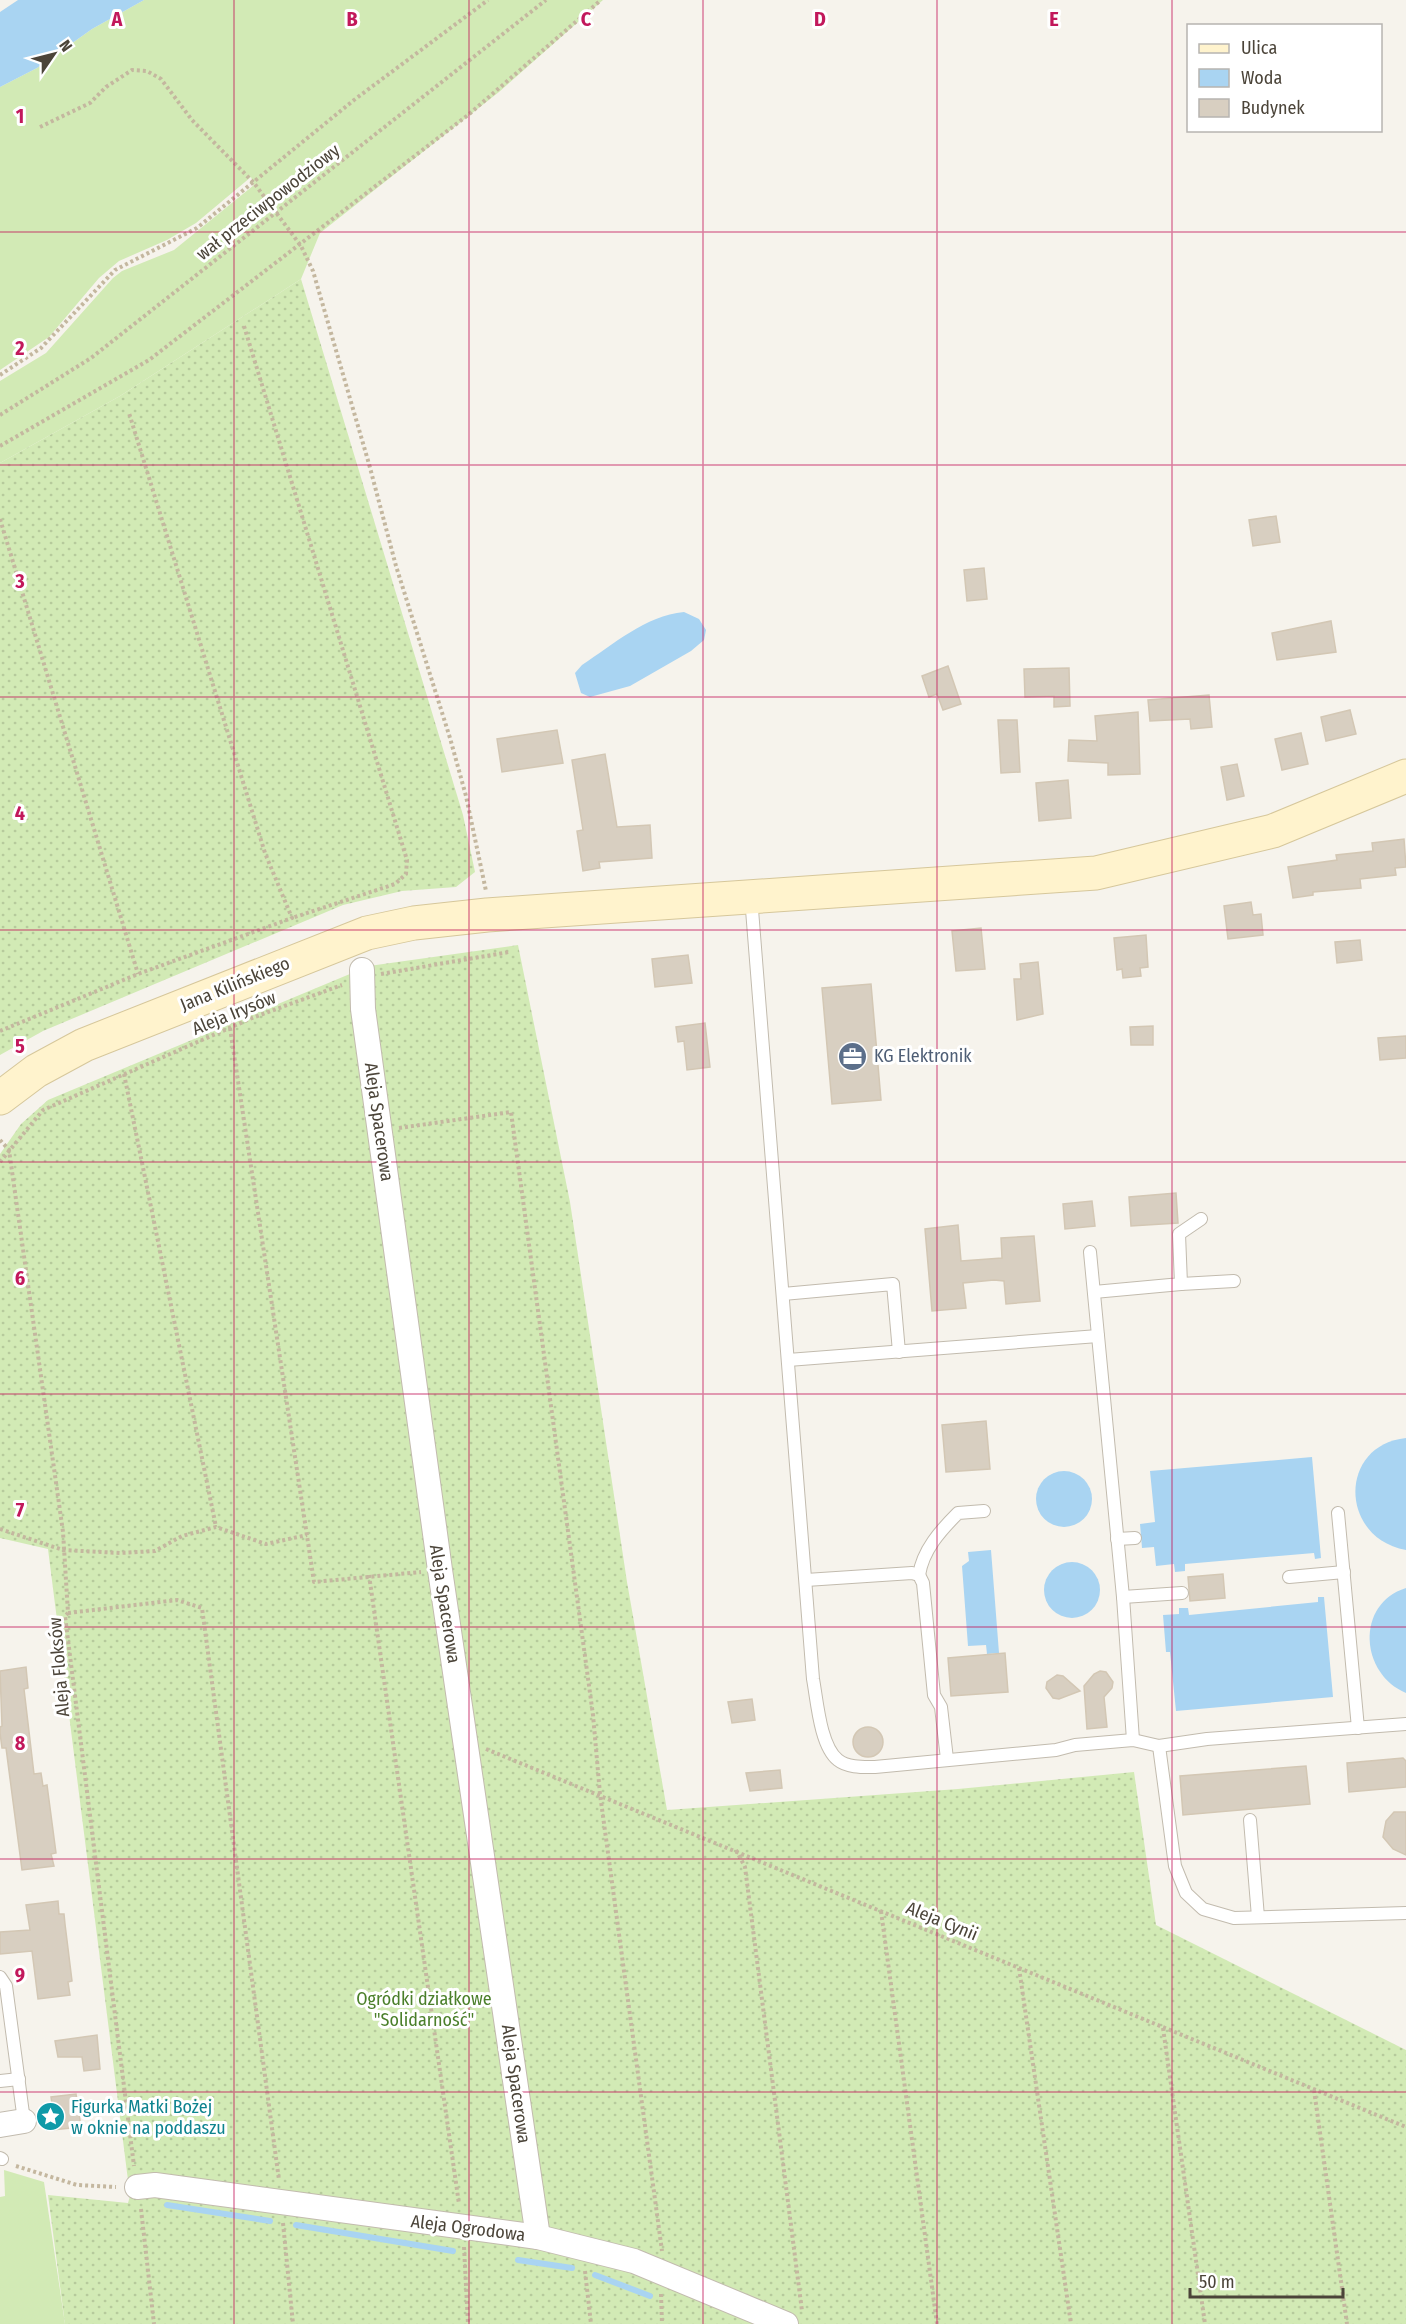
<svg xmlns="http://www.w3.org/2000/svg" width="1406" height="2324" font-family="'Fira Sans Condensed',sans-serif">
<defs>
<pattern id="garden-dots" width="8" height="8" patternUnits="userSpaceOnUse" patternTransform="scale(1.5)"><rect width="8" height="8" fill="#d2eab5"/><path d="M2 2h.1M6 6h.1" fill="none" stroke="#b6ca9c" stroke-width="1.8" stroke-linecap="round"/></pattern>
</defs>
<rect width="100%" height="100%" fill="#f6f3ec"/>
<g fill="#d2eab5">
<polygon points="144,0 603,0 499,92 320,233 301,279 120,396 0,463 0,381 46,353 113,278 122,271 174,250 254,185 251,177 196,223 167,240 119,261 99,278 49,337 0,370 0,87 37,68 92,29"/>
<polygon points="4,2170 44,2182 65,2324 0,2324 0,2197 5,2196"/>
</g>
<g fill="url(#garden-dots)">
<polygon points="301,279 463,815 475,872 456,887 402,891 343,905 43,1031 0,1055 0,463 120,396"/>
<polygon points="518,945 570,1202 627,1582 667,1810 958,1789 1134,1772 1156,1925 1406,2050 1406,2324 65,2324 48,2195 128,2203 130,2196 48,1549 0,1538 0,1154 21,1124 48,1100 369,966"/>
</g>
<g fill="#a9d4f2">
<polygon points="18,0 144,0 92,29 37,68 0,87 0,12"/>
<path d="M684 612 699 619 706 630 704 640 691 651 630 686 590 697 581 693 575 673 582 665C614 644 645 616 684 612Z"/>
<path d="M1406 1438V1550C1339 1538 1338 1445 1406 1438Z"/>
<polygon points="1312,1457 1321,1558 1315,1559 1314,1553 1185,1564 1185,1571 1175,1572 1174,1564 1156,1566 1154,1547 1142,1548 1140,1524 1155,1522 1150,1471"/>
<circle cx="1064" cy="1499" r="28"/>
<polygon points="991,1550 999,1653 987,1654 986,1645 968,1646 962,1566 969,1561 968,1552"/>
<circle cx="1072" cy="1590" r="28"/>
<path d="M1406 1588V1693C1360 1674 1355 1604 1406 1588Z"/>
<polygon points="1318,1597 1324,1597 1333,1697 1176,1711 1170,1652 1166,1652 1163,1615 1179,1614 1179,1608 1188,1608 1189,1615 1318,1602"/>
</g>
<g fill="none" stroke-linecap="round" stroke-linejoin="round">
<g stroke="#a9d4f2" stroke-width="6">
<polyline points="167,2205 270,2221"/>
<polyline points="296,2225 453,2251"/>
<polyline points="518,2260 572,2268"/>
<polyline points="595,2275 650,2296"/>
</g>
</g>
<g fill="#d8cfc1" stroke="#d3c7b4" stroke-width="1.5">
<polygon points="1276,516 1280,542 1253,546 1249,520"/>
<polygon points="984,568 987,599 967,601 964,570"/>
<polygon points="1331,621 1336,652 1277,660 1272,633"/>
<polygon points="948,666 961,704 943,710 937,694 929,697 922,676"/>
<polygon points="1069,668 1070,706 1054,707 1054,696 1025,697 1024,669"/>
<polygon points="1209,695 1212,727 1191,729 1190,719 1150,721 1148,700"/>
<polygon points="1350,710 1356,734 1326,741 1321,717"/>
<polygon points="1138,712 1140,774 1108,775 1108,763 1068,761 1069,740 1097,741 1095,716"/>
<polygon points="998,720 1017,720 1020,772 1001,773"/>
<polygon points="557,730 563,763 502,772 497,739"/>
<polygon points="1301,733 1308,764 1282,770 1275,739"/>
<polygon points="605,754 617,827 650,825 652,858 599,862 600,868 583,871 577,831 583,830 572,760"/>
<polygon points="1237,764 1244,796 1227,800 1221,767"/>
<polygon points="1068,780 1071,818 1039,821 1036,783"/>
<polygon points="1404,839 1406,867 1395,868 1396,875 1360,879 1361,888 1313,892 1313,895 1293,898 1288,867 1337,860 1336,855 1373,851 1372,843"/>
<polygon points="1251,902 1253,915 1261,914 1263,935 1228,939 1224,906"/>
<polygon points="981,928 985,969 956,971 952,931"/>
<polygon points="1146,935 1148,967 1140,968 1141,976 1123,978 1122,969 1117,970 1114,938"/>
<polygon points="1360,940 1362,960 1337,963 1335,942"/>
<polygon points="688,955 692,983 655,987 652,959"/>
<polygon points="1038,962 1043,1014 1017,1020 1014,979 1021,979 1020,964"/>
<polygon points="871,984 881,1100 832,1104 822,988"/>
<polygon points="705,1023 710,1067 687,1070 684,1041 678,1042 676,1027"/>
<polygon points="1153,1026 1153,1045 1131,1045 1130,1027"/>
<polygon points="1406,1036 1406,1058 1380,1060 1378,1038"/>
<polygon points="1176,1193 1178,1223 1131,1226 1129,1197"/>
<polygon points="1092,1201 1095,1226 1065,1229 1063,1204"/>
<polygon points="958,1225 961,1261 1002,1258 1001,1238 1034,1236 1040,1301 1006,1304 1004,1281 994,1280 963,1283 966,1308 932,1311 925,1229"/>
<polygon points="986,1421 990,1469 946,1472 942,1425"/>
<polygon points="1223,1574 1225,1598 1190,1601 1188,1577"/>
<polygon points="1005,1653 1008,1692 951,1696 948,1658"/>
<polygon points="26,1667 28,1688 24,1689 34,1774 41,1773 43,1786 47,1785 56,1853 51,1854 54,1866 22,1870 6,1748 2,1748 0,1733 0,1727 2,1726 0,1671"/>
<polygon points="1100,1671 1106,1672 1113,1682 1112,1688 1104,1697 1107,1727 1087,1729 1084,1686 1094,1674"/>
<polygon points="1057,1675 1063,1676 1080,1691 1059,1699 1053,1698 1046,1688 1047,1682"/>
<polygon points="752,1699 755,1720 732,1723 728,1702"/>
<circle cx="868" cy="1742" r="15"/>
<polygon points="1403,1758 1406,1761 1406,1787 1349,1792 1347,1763"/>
<polygon points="1306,1766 1310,1804 1183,1815 1180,1776"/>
<polygon points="780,1770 782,1788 750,1791 746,1773"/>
<polygon points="1394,1812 1406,1812 1406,1855 1393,1849 1383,1837 1386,1821"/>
<polygon points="58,1901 59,1914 64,1914 65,1924 72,1981 68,1982 70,1995 38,1999 32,1951 0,1954 0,1932 30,1930 26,1905"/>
<polygon points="97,2035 100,2069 84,2071 82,2057 58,2057 55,2041"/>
<polygon points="76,2094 81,2127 52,2130 48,2105 52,2104 51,2097"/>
</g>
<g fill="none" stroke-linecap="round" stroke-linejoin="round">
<defs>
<g id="lane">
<path d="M751 897 813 1679C817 1700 820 1746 838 1760 848 1768 864 1767 875 1767L1056 1750 1075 1745 1133 1740 1159 1746 1207 1739 1406 1724"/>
<polyline points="1090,1252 1123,1597 1133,1740"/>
<polyline points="1181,1284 1234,1281"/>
<polyline points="1094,1292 1181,1284 1179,1234 1201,1219"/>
<polyline points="783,1294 893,1284 899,1352"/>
<polyline points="788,1360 1098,1336"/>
<polyline points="1338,1513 1358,1728"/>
<polyline points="1117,1539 1135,1538"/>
<path d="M919 1575C923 1550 940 1531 958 1513L984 1511"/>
<polyline points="1289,1577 1344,1572"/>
<polyline points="806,1580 912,1573 919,1575 923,1583 934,1695 941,1707 947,1759"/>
<polyline points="1123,1597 1182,1593"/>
<polyline points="1159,1746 1175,1866 1186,1893 1203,1909 1234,1918 1406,1913"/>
<polyline points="1250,1820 1258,1917"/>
<polyline points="0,1977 6,1986 24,2121"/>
<polyline points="0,2081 19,2079"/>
<polyline points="0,2158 2,2159"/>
</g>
<g id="street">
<polyline points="362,970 363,1009 440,1570 538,2237"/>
<polyline points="0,2125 24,2121"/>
<polyline points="137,2187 155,2185 538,2237 634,2261 786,2324"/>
</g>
<polyline id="secondary" points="0,1098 36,1071 84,1045 367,933 414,923 487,915 1096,873 1273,831 1406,776"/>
</defs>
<use href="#lane" stroke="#c2bbae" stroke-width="14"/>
<use href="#street" stroke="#c2bbae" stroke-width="26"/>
<use href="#secondary" stroke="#d6c79b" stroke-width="35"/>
<g stroke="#c4b79f" stroke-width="4" stroke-dasharray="3 3" stroke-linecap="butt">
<polyline points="40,127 90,103 106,87 132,70 147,71 161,79 192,120 254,183 301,246 313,271 369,464 396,566 450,738 466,796 486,891"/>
<polyline points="244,326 407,860 406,874 395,884 292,918"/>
<polyline points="0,375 41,348 115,270 197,228 354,100 488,0"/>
<polyline points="0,415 91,358 546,0"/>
<polyline points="0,446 149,360 468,115 601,0"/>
<polyline points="0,519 138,974"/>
<polyline points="381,974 509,952"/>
<polyline points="230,1028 314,1582 421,1572"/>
<polyline points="0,1031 138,974 292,918 265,853 129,413"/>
<polyline points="124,1074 216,1527"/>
<polyline points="399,1128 511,1112 593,1715 600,1794 662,2251"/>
<polyline points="0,1140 9,1150 63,1532 68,1613 65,1616 134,2166"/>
<polyline points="0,1162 43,1110 252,1018 342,985"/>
<polyline points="0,1529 63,1550 120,1553 155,1551 182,1536 216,1527 266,1544 307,1535"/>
<polyline points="369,1575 459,2204"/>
<polyline points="68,1613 177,1600 202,1608 279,2180"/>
<polyline points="486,1749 1406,2127"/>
<polyline points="736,1850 745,1867 802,2311"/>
<polyline points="881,1911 937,2324"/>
<polyline points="1019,1968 1071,2324"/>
<polyline points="1163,2028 1205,2324"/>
<polyline points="1314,2090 1347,2324"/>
<polyline points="16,2166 77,2185 116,2187"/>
<polyline points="141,2209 154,2324"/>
<polyline points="283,2223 293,2324"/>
<polyline points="464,2247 468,2324"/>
<polyline points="585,2271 591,2324"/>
<polyline points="661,2294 662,2324"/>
</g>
<use href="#lane" stroke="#fff" stroke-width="12"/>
<use href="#street" stroke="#fff" stroke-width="24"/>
<use href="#secondary" stroke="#fff3cd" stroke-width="33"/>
</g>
<path fill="none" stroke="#c2185b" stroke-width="1.5" stroke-opacity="0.55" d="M234 0V2324M469 0V2324M703 0V2324M937 0V2324M1172 0V2324M0 232H1406M0 465H1406M0 697H1406M0 930H1406M0 1162H1406M0 1394H1406M0 1627H1406M0 1859H1406M0 2092H1406"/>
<defs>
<symbol id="office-disc" viewBox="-11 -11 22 22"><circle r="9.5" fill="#5c6f8a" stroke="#fff"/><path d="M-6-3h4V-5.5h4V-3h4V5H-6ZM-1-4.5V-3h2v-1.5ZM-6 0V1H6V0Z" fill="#fff"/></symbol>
<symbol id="sight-disc" viewBox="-11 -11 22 22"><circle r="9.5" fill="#0f9aa8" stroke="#fff"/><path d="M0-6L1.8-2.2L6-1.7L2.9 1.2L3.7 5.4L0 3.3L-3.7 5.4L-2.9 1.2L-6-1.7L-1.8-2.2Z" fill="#fff"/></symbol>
</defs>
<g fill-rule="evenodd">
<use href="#office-disc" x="836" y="1040" width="33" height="33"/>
<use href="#sight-disc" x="34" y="2100" width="33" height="33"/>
</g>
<g text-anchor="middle" stroke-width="6" stroke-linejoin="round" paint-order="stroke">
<g font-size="18" fill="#4b4439" stroke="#fff">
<text transform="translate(268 202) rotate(-38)" y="6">wał przeciwpowodziowy</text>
<text transform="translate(235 984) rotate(-22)" y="6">Jana Kilińskiego</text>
<text transform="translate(234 1013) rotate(-22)" y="6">Aleja Irysów</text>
<text transform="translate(379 1122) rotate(82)" y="6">Aleja Spacerowa</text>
<text transform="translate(445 1604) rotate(81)" y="6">Aleja Spacerowa</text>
<text transform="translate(59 1667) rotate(-95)" y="6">Aleja Floksów</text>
<text transform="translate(942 1921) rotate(22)" y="6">Aleja Cynii</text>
<text transform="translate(516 2084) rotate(82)" y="6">Aleja Spacerowa</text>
<text transform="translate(468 2228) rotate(7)" y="6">Aleja Ogrodowa</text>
</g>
<g font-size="18" fill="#4e5e75" stroke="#fff" text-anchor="start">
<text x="874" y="1062">KG Elektronik</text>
</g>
<g font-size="18" fill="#4a7f2a" stroke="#fff">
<text x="424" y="2005">Ogródki działkowe<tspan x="424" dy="21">"Solidarność"</tspan></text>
</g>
<g font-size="18" fill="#0d838f" stroke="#fff" text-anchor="start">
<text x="71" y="2113">Figurka Matki Bożej<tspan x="71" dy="21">w oknie na poddaszu</tspan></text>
</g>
</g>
<g font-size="20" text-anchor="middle" font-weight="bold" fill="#c2185b" stroke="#fff" stroke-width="6" stroke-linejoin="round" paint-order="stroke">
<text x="117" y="26">A</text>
<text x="352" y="26">B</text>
<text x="586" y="26">C</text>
<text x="820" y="26">D</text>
<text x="1054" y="26">E</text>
<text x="20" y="123">1</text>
<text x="20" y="355">2</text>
<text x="20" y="588">3</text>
<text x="20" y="820">4</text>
<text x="20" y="1053">5</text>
<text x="20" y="1285">6</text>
<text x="20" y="1517">7</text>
<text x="20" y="1750">8</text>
<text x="20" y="1982">9</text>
</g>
<rect x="1187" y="24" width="195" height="108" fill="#ffffff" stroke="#b7b4b0" stroke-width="1.5"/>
<rect x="1199" y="44" width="30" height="9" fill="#fff3cd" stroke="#b7b4b0" stroke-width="1.5"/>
<text x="1241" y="54" font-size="18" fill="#4b4439">Ulica</text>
<rect x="1199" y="69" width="30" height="18" fill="#a9d4f2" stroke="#b7b4b0" stroke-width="1.5"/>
<text x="1241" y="84" font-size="18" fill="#4b4439">Woda</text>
<rect x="1199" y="99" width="30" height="18" fill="#d8cfc1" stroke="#b7b4b0" stroke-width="1.5"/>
<text x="1241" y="114" font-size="18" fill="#4b4439">Budynek</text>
<g transform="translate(54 54) rotate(55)" stroke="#ffffff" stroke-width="4.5" paint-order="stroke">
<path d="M0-4.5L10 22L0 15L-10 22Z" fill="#4b4439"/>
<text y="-9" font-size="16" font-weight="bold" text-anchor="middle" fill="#4b4439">N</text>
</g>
<path d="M1190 2288v9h153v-9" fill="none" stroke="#4b4439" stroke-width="3"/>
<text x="1199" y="2288" font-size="18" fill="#4b4439" stroke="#ffffff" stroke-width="4.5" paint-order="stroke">50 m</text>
</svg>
